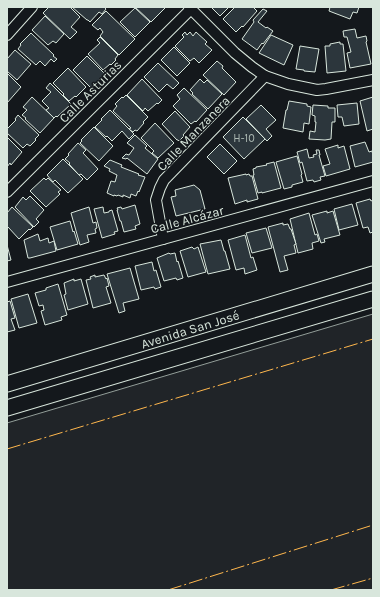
<svg xmlns="http://www.w3.org/2000/svg" width="380" height="597" font-family="Karla,sans-serif">
<rect width="100%" height="100%" fill="#14181c"/>
<polygon fill="#202428" stroke="#939e99" points="373,314 373,590 7,590 7,423"/>
<g fill="#2c363c" stroke="#d8e6dc">
<polygon points="49,7 70,7 80,17 71,27 77,32 70,39 43,13"/>
<polygon points="72,7 104,7 106,9 102,14 99,12 90,22 88,20 87,20"/>
<polygon points="135,7 164,7 165,8 151,22"/>
<polygon points="211,7 229,7 220,16"/>
<polygon points="235,7 253,7 257,11 243,27 242,26 236,32 223,19"/>
<polygon points="330,7 359,7 357,13 353,12 350,19 329,11"/>
<polygon points="135,8 150,22 135,37 120,22"/>
<polygon points="263,9 267,11 258,22 266,28 267,27 273,31 263,44 262,43 257,50 242,39 254,22 253,20"/>
<polygon points="106,11 135,39 119,55 100,36 103,32 100,28 98,30 92,25"/>
<polygon points="45,16 64,34 56,43 53,41 48,45 32,30"/>
<polygon points="355,29 357,38 366,36 367,41 366,42 371,64 350,68 347,53 351,52 347,37 344,37 343,31"/>
<polygon points="185,32 187,35 190,32 193,36 196,32 207,42 205,44 212,50 199,63 194,58 190,61 175,46 184,37 182,35"/>
<polygon points="31,33 54,55 53,56 57,59 54,62 51,59 45,66 40,61 36,65 18,49 21,45 20,44"/>
<polygon points="271,35 293,45 284,65 259,53"/>
<polygon points="100,37 118,55 115,59 116,60 111,65 110,64 103,70 88,54 100,43 97,40"/>
<polygon points="340,42 340,44 343,44 346,71 327,73 325,46 330,46 330,44"/>
<polygon points="300,46 319,49 315,72 304,71 304,70 296,69"/>
<polygon points="174,47 190,63 177,76 161,60"/>
<polygon points="15,50 31,64 17,80 7,71 7,59"/>
<polygon points="87,56 105,74 91,88 73,70"/>
<polygon points="217,61 223,66 222,68 236,82 224,95 203,75"/>
<polygon points="158,63 179,83 173,89 167,84 159,92 144,77"/>
<polygon points="68,68 86,87 76,97 75,96 69,101 63,95 64,94 53,83"/>
<polygon points="7,73 21,87 7,103"/>
<polygon points="142,79 162,100 158,104 157,103 148,111 145,108 143,111 127,95"/>
<polygon points="200,79 204,83 207,80 222,94 208,109 192,94 193,93 190,90"/>
<polygon points="50,83 71,104 57,117 56,116 54,118 46,110 49,108 42,101 51,92 46,88"/>
<polygon points="184,88 207,110 196,122 195,121 191,124 173,106 180,99 177,95"/>
<polygon points="126,95 148,117 143,122 144,123 137,131 135,130 133,132 129,129 131,128 113,111 117,106 115,104 122,97 123,98"/>
<polygon points="32,97 54,118 40,133 25,119 26,118 22,115 27,110 23,107"/>
<polygon points="373,97 373,129 367,131 360,101"/>
<polygon points="289,101 307,104 307,106 311,107 309,124 304,123 303,132 283,128 286,110 287,110"/>
<polygon points="357,103 359,124 344,126 342,117 338,117 337,105"/>
<polygon points="261,105 276,120 266,129 272,136 267,141 246,119"/>
<polygon points="313,105 328,106 328,108 335,108 335,122 332,122 331,139 325,140 309,139 310,131 315,132 316,122 315,122 315,116 312,115"/>
<polygon points="110,110 134,134 129,139 122,131 112,141 107,136 106,137 95,127 102,120 101,119"/>
<polygon points="175,111 190,127 183,135 184,136 179,141 178,140 177,140 162,124"/>
<polygon points="18,115 39,135 35,139 36,140 30,146 27,144 23,148 7,133 7,129 16,120 15,119"/>
<polygon points="243,117 265,139 244,159 223,137"/>
<polygon points="155,123 174,143 158,158 152,153 154,151 141,138"/>
<polygon points="94,127 113,146 99,161 80,143 82,141 81,140"/>
<polygon points="135,135 147,146 145,148 158,159 147,174 127,158 126,159 122,158 126,154 129,155 134,148 127,143"/>
<polygon points="7,137 22,152 11,165 10,163 7,167"/>
<polygon points="365,142 369,152 372,151 373,156 373,162 355,167 350,146"/>
<polygon points="78,143 86,150 83,153 98,169 87,180 81,174 79,175 69,164 70,163 65,159 69,155 68,154"/>
<polygon points="220,144 237,161 224,174 207,157"/>
<polygon points="338,145 338,148 344,146 350,169 326,176 323,166 330,164 325,149"/>
<polygon points="307,149 309,158 314,157 313,155 317,154 316,150 319,150 320,155 319,155 325,176 320,177 321,180 314,182 313,180 307,181 302,162 300,163 297,152"/>
<polygon points="297,156 302,174 301,175 303,182 292,185 292,187 284,189 276,162"/>
<polygon points="63,159 83,179 68,193 55,180 53,182 47,175"/>
<polygon points="110,160 122,165 121,167 139,174 138,175 145,177 139,192 138,191 136,196 131,194 130,198 123,195 123,197 118,195 117,196 114,195 114,196 107,193 111,181 115,182 117,175 109,171 110,169 104,166"/>
<polygon points="274,162 281,188 262,193 262,192 258,193 253,175 254,175 253,169 256,168 256,167 267,165 266,164"/>
<polygon points="246,174 246,175 249,174 250,176 252,176 258,199 247,202 247,200 235,204 228,178"/>
<polygon points="44,178 46,180 48,178 61,190 58,192 60,194 46,207 30,191"/>
<polygon points="194,185 200,190 205,209 176,216 171,197 176,196 175,190"/>
<polygon points="30,196 44,210 36,219 39,222 34,227 15,207 23,197 26,200"/>
<polygon points="370,199 371,201 373,200 373,232 370,233 368,227 363,228 356,203"/>
<polygon points="352,204 358,225 339,230 334,209"/>
<polygon points="135,205 140,224 135,226 136,229 124,232 121,221 120,221 117,210 118,210 117,208 121,207 122,209"/>
<polygon points="12,207 33,227 30,230 29,229 19,239 8,227 7,228 7,213"/>
<polygon points="89,207 93,223 96,222 97,228 95,229 96,233 87,235 89,242 80,245 71,213"/>
<polygon points="103,207 104,213 109,212 109,211 112,210 118,231 114,232 115,234 102,238 94,209"/>
<polygon points="327,211 327,213 333,211 340,235 324,239 325,242 321,243 312,215"/>
<polygon points="309,213 315,235 317,234 319,241 312,243 313,249 298,253 290,219"/>
<polygon points="70,221 73,232 74,231 78,244 57,250 50,227"/>
<polygon points="283,223 283,225 288,224 290,229 291,229 296,244 294,245 296,253 284,256 288,270 280,272 268,227"/>
<polygon points="266,228 272,248 252,253 246,233"/>
<polygon points="38,234 40,241 48,238 49,243 54,241 56,251 30,258 28,258 24,240"/>
<polygon points="245,235 251,258 253,257 257,270 245,274 244,268 236,270 228,240"/>
<polygon points="221,240 224,251 225,251 230,269 208,274 200,244"/>
<polygon points="7,245 11,260 7,261"/>
<polygon points="192,247 194,249 198,247 206,272 188,277 180,251"/>
<polygon points="169,253 170,254 175,253 177,262 178,261 183,278 177,280 176,278 164,281 157,258"/>
<polygon points="152,262 154,271 156,270 161,287 155,289 154,287 141,290 135,266"/>
<polygon points="130,268 139,299 123,303 125,311 119,313 107,274"/>
<polygon points="95,275 95,277 104,275 106,279 107,278 109,286 106,287 111,303 93,308 86,280 91,279 90,277"/>
<polygon points="74,279 74,281 81,279 88,304 68,310 64,295 66,294 64,283"/>
<polygon points="58,284 67,315 61,317 62,320 45,325 41,311 44,310 43,305 39,306 35,293 46,290 46,288"/>
<polygon points="28,294 37,323 19,328 11,299"/>
<polygon points="10,301 15,318 11,319 15,330 7,332 7,302"/>
</g>
<g fill="none" stroke-linecap="round" stroke-linejoin="round">
<defs>
<g id="street">
<polyline points="189,7 235,53 252,67 265,76 288,84 317,90 326,89 373,80"/>
<polyline points="7,35 32,7"/>
<polyline points="7,192 191,9"/>
<polyline points="163,239 156,200 160,188 164,180 265,76"/>
<polyline points="7,282 373,181"/>
</g>
<g id="primary">
<polyline points="7,384 373,274"/>
<polyline points="7,408 373,299"/>
</g>
</defs>
<use href="#street" stroke="#d8e6dc" stroke-width="12"/>
<use href="#primary" stroke="#d8e6dc" stroke-width="17"/>
<use href="#street" stroke="#14181c" stroke-width="10"/>
<use href="#primary" stroke="#14181c" stroke-width="15"/>
<g stroke="#ffb74d" stroke-width="1" stroke-dasharray="14 3 2 3" stroke-linecap="butt">
<polyline points="7,449 373,339"/>
<polyline points="168,590 373,525"/>
<polyline points="331,590 373,578"/>
</g>
</g>
<g text-anchor="middle" stroke-width="3" stroke-linejoin="round" paint-order="stroke">
<g font-size="11" fill="#adbab4">
<text x="244" y="142">H-10</text>
</g>
<g font-size="13" fill="#d8e6dc" stroke="#14181c">
<text transform="translate(90 91) rotate(-45)" y="5">Calle Asturias</text>
<text transform="translate(193 133) rotate(-46)" y="5">Calle Manzanera</text>
<text transform="translate(187 219) rotate(-15)" y="5">Calle Alcázar</text>
<text transform="translate(190 329) rotate(-17)" y="5">Avenida San José</text>
</g>
</g>
<rect width="380" height="597" fill="none" stroke="#d8e6dc" stroke-width="16"/>
</svg>
